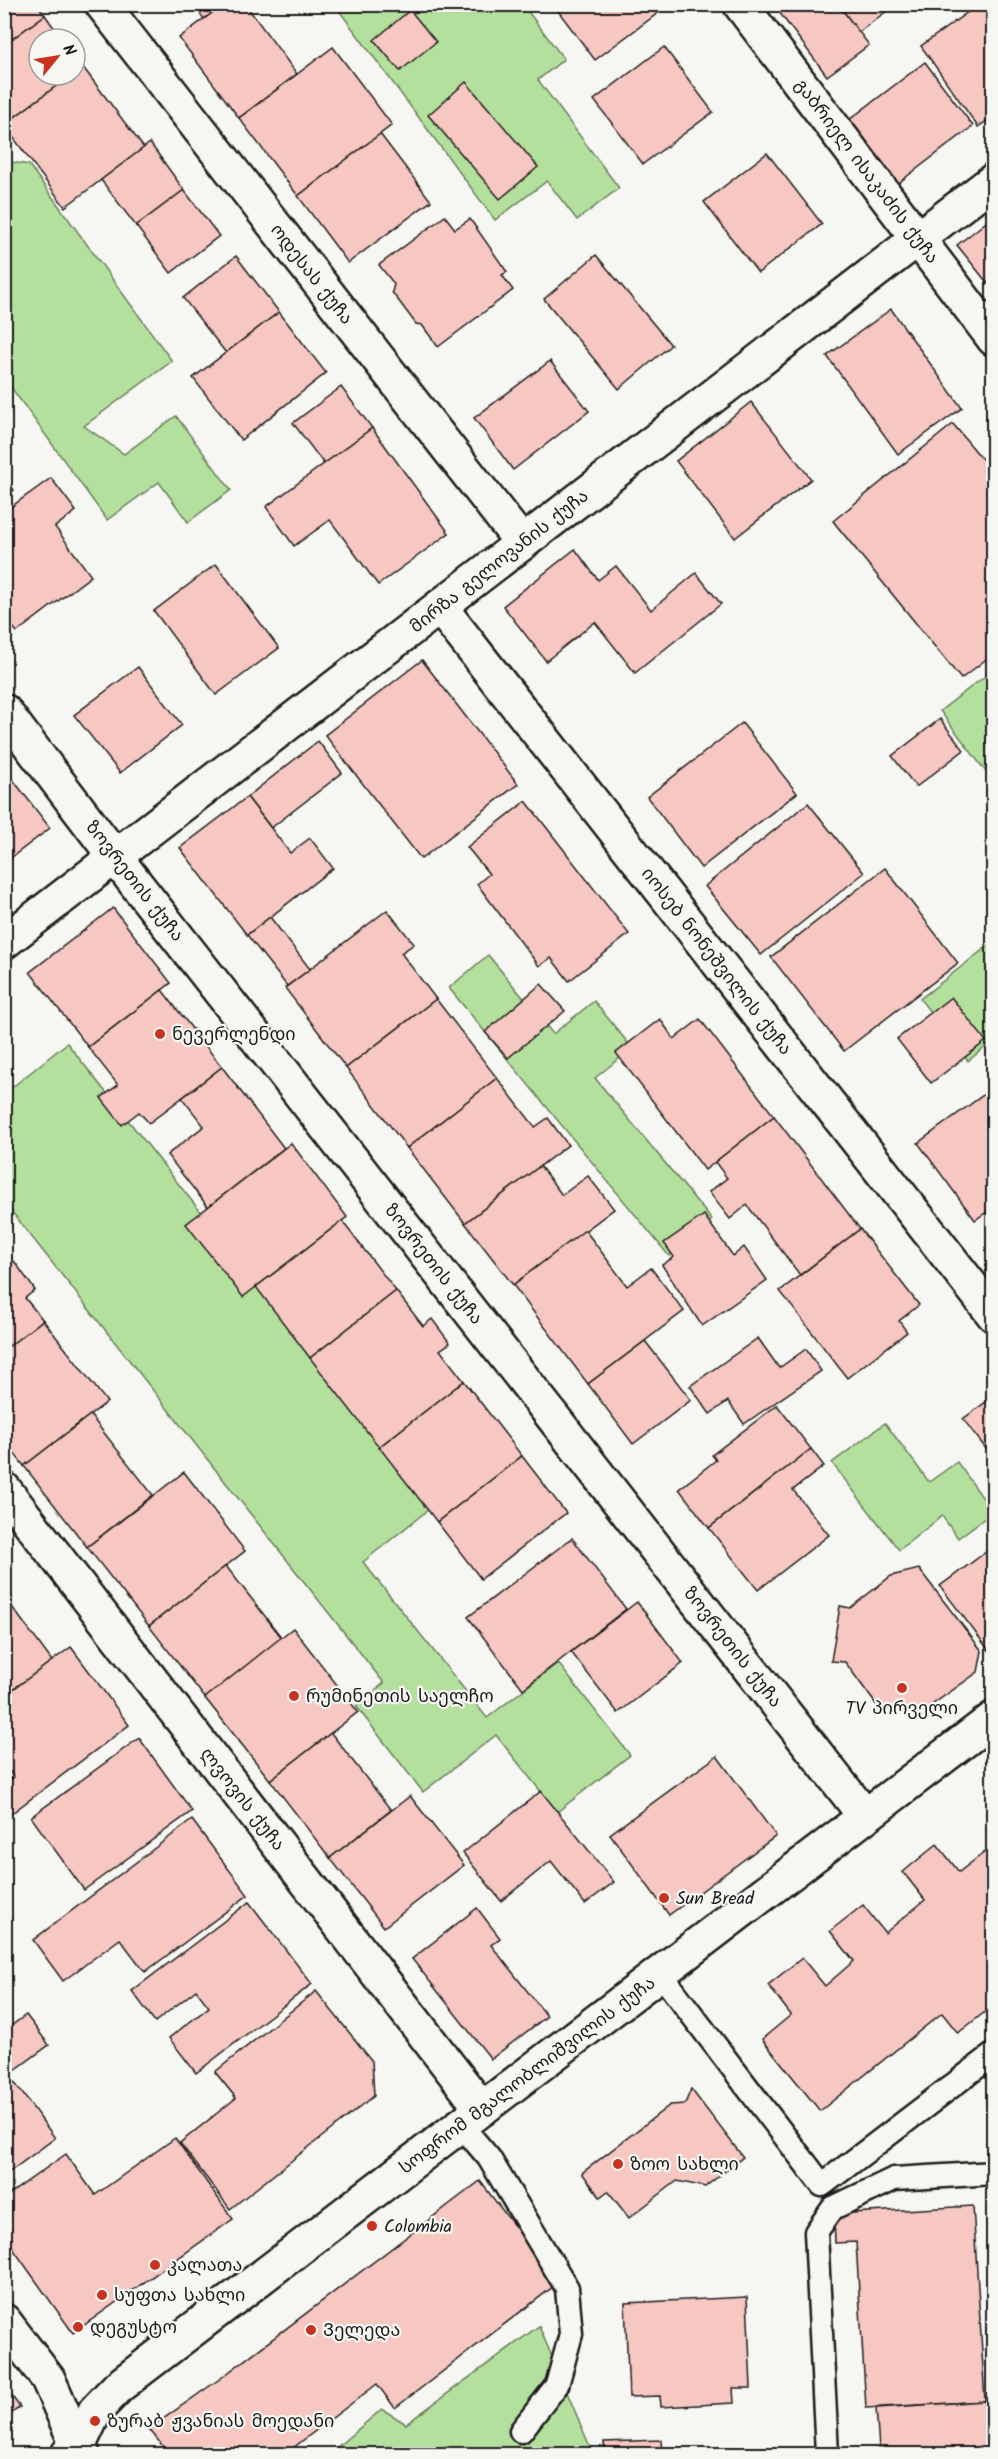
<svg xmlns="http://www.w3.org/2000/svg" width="998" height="2459" font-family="Kalam,'Noto Sans Georgian',sans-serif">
<rect width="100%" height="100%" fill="#f6f6f2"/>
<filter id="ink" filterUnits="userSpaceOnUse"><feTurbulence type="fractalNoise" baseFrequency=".0167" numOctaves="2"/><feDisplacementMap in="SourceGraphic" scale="12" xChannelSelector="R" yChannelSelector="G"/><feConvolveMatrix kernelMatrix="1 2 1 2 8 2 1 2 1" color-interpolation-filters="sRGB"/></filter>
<g filter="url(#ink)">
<g fill="#b4e09d" stroke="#687e5c" stroke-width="1.5">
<polygon points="335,5 523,5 564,59 538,80 619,188 577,220 547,181 495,220"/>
<polygon points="5,161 29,165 172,361 84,426 124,454 176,416 231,490 188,522 159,482 107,520 5,379"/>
<polygon points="993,670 993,781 940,711"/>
<polygon points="993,942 993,1041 968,1061 920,999"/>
<polygon points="488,955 553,1034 594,1001 632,1048 595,1078 712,1220 669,1256 449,988"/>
<polygon points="67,1043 433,1506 363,1562 487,1718 558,1663 630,1755 557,1812 496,1735 423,1792 356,1706 384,1683 5,1203 5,1093"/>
<polygon points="885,1423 929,1482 957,1462 993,1512 958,1538 942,1516 899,1550 832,1463"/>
<polygon points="539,2326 593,2454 329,2454 382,2409 406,2424"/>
</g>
<g fill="#f7c7c1" stroke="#1c1c1c" stroke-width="1.5">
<polygon points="4,4 37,4 45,15 4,45"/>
<polygon points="193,4 224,4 204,19"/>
<polygon points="224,4 245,4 297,74 239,118 179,38"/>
<polygon points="559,4 658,4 662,10 595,60 555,7"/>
<polygon points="773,4 838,4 869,45 827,76"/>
<polygon points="838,4 896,4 859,32"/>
<polygon points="979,4 994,4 994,116 978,127 921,46"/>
<polygon points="410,10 436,42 400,71 374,40"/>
<polygon points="45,15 62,39 39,39 39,75 71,75 12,119 4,109 4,45"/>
<polygon points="333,47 392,125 298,196 239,118"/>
<polygon points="664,47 713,112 643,164 594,100"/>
<polygon points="925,62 973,126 897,184 849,120"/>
<polygon points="82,66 144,148 65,207 4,125 71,75 75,75"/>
<polygon points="466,82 538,167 500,199 428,115"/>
<polygon points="380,134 431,201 348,263 298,196"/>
<polygon points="150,143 184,190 136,226 101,180"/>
<polygon points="767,153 822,224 758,273 704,202"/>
<polygon points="184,190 219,236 171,273 136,226"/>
<polygon points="445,216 455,229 470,219 507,272 502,275 513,290 438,347 422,325 416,324 392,292 394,284 379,265"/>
<polygon points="994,216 994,291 957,245"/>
<polygon points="596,255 671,345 619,389 544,299"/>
<polygon points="236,256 279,312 226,353 183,298"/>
<polygon points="891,309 962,408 898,454 827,356"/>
<polygon points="279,312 326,373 241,440 193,378"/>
<polygon points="550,361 589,411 513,470 474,418"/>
<polygon points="341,387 372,428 324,464 293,423"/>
<polygon points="751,402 811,479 735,538 676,461"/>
<polygon points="953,424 994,473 994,653 961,679 833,521"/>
<polygon points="372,428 449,533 378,585 330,520 294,546 266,507"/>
<polygon points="4,477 14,490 4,497"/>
<polygon points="51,478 76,511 55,527 91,576 17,632 4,616 4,512"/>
<polygon points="575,549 598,580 616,566 651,610 696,573 721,604 635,673 595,622 546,661 503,606"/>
<polygon points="216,564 279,648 216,695 154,611"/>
<polygon points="422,660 518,784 421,859 325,735"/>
<polygon points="138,667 182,725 120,773 74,715"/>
<polygon points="940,719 964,750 916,787 892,756"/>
<polygon points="742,723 797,793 701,868 647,797"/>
<polygon points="318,741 342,773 271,828 247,797"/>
<polygon points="4,768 50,828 4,863"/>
<polygon points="247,797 290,853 310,838 333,868 247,935 180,848"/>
<polygon points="526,801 629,934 569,981 551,958 539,966 477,884 489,874 467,847"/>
<polygon points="808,803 864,873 761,955 705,886"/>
<polygon points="885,868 958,963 844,1051 771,957"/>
<polygon points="113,908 171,983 88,1047 30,972"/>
<polygon points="387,910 414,944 401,953 436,999 346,1068 285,988"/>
<polygon points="270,917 310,969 287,986 247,935"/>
<polygon points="541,984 565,1011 508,1058 485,1032"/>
<polygon points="162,990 222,1067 149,1123 139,1112 122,1125 101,1098 118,1085 88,1047"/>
<polygon points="951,997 986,1041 931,1083 897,1039"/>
<polygon points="436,999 497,1078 407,1148 346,1068"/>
<polygon points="660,1019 674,1039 700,1019 774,1116 705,1170 616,1053"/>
<polygon points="222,1067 284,1148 208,1207 167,1155 204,1126 182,1098"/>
<polygon points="497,1078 535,1127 548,1118 568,1145 465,1223 407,1148"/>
<polygon points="994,1087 994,1207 975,1220 918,1143"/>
<polygon points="774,1116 860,1229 800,1275 747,1205 730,1219 709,1192 727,1178 715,1162"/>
<polygon points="291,1143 347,1217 243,1297 186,1224"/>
<polygon points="540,1166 562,1195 588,1176 614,1209 513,1285 465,1223"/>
<polygon points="704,1215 733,1256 744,1247 767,1280 702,1326 662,1265 674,1257 664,1243"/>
<polygon points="342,1221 396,1291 310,1358 256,1287"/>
<polygon points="860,1229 919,1305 899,1321 907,1332 847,1378 780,1291"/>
<polygon points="585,1230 627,1286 651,1268 684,1311 588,1384 513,1285"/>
<polygon points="14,1261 35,1290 25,1298 43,1320 4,1350 4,1269"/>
<polygon points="396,1291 423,1326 432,1319 450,1343 440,1350 464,1381 379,1447 310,1358"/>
<polygon points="43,1320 107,1402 24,1466 4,1440 4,1350"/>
<polygon points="758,1338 779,1368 806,1349 821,1371 744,1424 728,1401 710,1414 690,1386"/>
<polygon points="645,1341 691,1400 633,1444 588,1384"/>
<polygon points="464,1381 522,1456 437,1522 379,1447"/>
<polygon points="994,1396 994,1459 963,1419"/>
<polygon points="777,1405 811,1449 709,1528 679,1489 716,1460 712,1455"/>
<polygon points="90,1415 153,1495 87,1547 24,1466"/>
<polygon points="811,1449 824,1466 793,1490 829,1535 758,1590 709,1528"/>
<polygon points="522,1456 566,1513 481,1579 437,1522"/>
<polygon points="184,1472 245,1551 149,1626 87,1547"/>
<polygon points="572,1538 626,1609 523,1689 468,1617"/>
<polygon points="994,1546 994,1657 940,1586"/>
<polygon points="226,1566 282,1638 205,1698 149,1626"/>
<polygon points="919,1569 982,1651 978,1672 919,1714 878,1707 845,1662 831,1661 840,1606 850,1608 891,1576"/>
<polygon points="4,1596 52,1661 4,1696"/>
<polygon points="637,1602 683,1663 618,1713 571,1652"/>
<polygon points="293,1628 358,1712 270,1780 205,1698"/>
<polygon points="71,1647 129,1725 4,1819 4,1784 14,1777 4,1764 4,1696"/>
<polygon points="331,1733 391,1810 330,1858 270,1780"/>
<polygon points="139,1738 192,1811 84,1890 31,1817"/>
<polygon points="717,1756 776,1836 669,1915 610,1834"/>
<polygon points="541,1791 614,1882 585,1904 551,1861 501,1901 463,1853"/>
<polygon points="410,1796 464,1865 384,1927 330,1858"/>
<polygon points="192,1820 248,1895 145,1972 120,1939 63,1981 33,1940"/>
<polygon points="937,1844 959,1872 994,1845 994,2005 958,2033 942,2013 820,2111 762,2039 791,2015 768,1985 802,1958 825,1986 854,1961 830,1931 863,1905 885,1933 925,1900 903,1872"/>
<polygon points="249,1902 312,1984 196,2073 169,2038 209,2007 196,1990 155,2022 132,1991"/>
<polygon points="477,1908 500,1938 491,1945 547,2016 491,2059 412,1959"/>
<polygon points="316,1991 372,2061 374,2096 230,2209 180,2143 236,2098 215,2072"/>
<polygon points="26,2015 49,2045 4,2078 4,2031"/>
<polygon points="9,2075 55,2138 4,2176 4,2078"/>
<polygon points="691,2089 743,2157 705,2187 677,2181 629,2218 608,2191 600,2197 582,2173 670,2105 685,2104"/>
<polygon points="175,2138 233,2219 73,2333 4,2236 4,2198 66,2154 95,2195"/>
<polygon points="480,2181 558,2283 395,2408 377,2384 285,2454 169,2454 149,2429 221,2378"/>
<polygon points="973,2206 985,2401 866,2408 856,2242 835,2243 834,2214"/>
<polygon points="747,2297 751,2388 733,2388 734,2403 661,2407 660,2396 629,2397 625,2303"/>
<polygon points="4,2386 20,2407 4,2419"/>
<polygon points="985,2401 989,2454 872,2454 879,2448 876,2408"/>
<polygon points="661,2440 662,2454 605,2454 604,2442"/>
</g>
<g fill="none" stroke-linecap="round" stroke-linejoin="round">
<defs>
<g id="service">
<polyline points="660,1973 822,2185 994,2054"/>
<polyline points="461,2125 489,2158 567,2288 571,2334 557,2385 521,2431"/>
<polyline points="827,2454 816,2232 833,2208 894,2179 994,2173"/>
</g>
<g id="minor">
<polyline points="102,4 522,543"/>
<polyline points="740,4 994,339"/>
<polyline points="440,607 994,1315"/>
<polyline points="4,711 115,857 865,1816"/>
<polyline points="4,942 994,180"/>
<polyline points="4,1489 482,2109"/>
<polyline points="4,2321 48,2379 78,2447"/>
<polyline points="78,2447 95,2411 119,2386 994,1718"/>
</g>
<polyline id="secondary" points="68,2454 78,2447 83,2454"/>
</defs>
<use href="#service" stroke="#1c1c1c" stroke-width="27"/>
<use href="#minor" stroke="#1c1c1c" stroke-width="38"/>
<use href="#secondary" stroke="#1c1c1c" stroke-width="38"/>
<use href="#service" stroke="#f6f6f2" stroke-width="22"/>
<use href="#minor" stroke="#f6f6f2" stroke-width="33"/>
<use href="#secondary" stroke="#f6f6f2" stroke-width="33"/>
</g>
</g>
<g fill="#c8321e" stroke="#f6f6f2" stroke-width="2">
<circle cx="160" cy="1034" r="6"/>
<circle cx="902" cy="1688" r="6"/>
<circle cx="294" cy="1696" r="6"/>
<circle cx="664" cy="1898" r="6"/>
<circle cx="618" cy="2164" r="6"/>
<circle cx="372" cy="2226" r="6"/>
<circle cx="155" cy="2265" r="6"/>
<circle cx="102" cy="2295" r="6"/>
<circle cx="78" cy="2327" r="6"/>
<circle cx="311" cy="2330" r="6"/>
<circle cx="95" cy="2421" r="6"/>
</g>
<g text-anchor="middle" stroke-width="4.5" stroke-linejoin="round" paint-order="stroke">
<g font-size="18" fill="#1c1c1c" stroke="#f6f6f2">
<text transform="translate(867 171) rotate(53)" y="6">გაბრიელ ისაკაძის ქუჩა</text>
<text transform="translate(312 274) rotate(52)" y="6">ოდესას ქუჩა</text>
<text transform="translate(499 561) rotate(-38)" y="6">მირზა გელოვანის ქუჩა</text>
<text transform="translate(135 881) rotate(52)" y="6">ზოვრეთის ქუჩა</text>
<text transform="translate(717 961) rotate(52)" y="6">იოსებ ნონეშვილის ქუჩა</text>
<text transform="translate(434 1264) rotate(52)" y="6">ზოვრეთის ქუჩა</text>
<text transform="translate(733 1647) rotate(52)" y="6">ზოვრეთის ქუჩა</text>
<text transform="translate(243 1799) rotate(52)" y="6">ლვოვის ქუჩა</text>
<text transform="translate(527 2075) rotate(-37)" y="6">სოფრომ მგალობლიშვილის ქუჩა</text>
</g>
<g font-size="18" fill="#1c1c1c" stroke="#f6f6f2" text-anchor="start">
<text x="172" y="1040">ნევერლენდი</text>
<text x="306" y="1702">რუმინეთის საელჩო</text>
<text x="902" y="1714" text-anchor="middle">TV პირველი</text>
<text x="676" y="1904">Sun Bread</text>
<text x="630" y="2170">ზოო სახლი</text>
<text x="384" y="2232">Colombia</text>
<text x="167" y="2271">კალათა</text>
<text x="114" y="2301">სუფთა სახლი</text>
<text x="90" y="2333">დეგუსტო</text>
<text x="323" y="2336">Ველედა</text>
<text x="107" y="2427">ზურაბ ჟვანიას მოედანი</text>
</g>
</g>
<rect width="998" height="2459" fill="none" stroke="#f6f6f2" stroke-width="24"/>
<rect x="12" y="12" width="974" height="2435" fill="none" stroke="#1c1c1c" stroke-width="2" filter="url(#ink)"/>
<g transform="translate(57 57) rotate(60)"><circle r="28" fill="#f6f6f2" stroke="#9f9f9c" stroke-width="1.5"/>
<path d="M0-4.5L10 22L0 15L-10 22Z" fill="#c8321e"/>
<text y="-9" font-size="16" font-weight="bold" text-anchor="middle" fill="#1c1c1c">N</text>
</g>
</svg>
